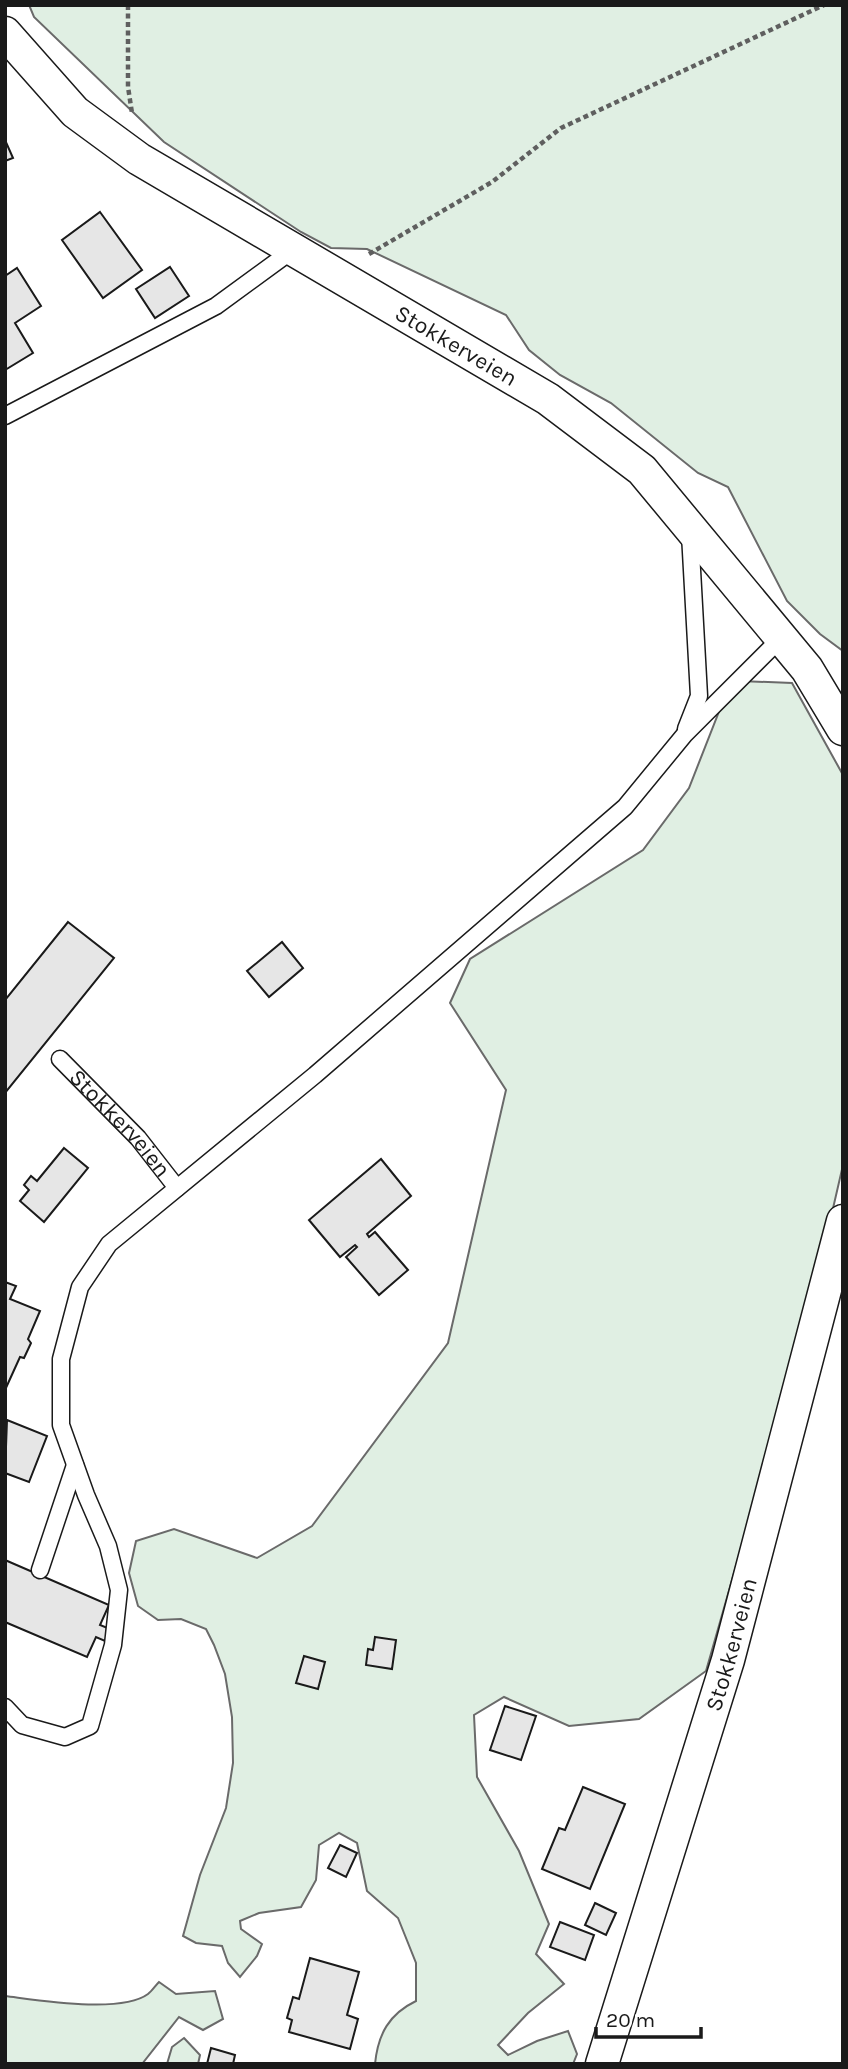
<svg xmlns="http://www.w3.org/2000/svg" width="848" height="2069" font-family="Karla,sans-serif">
<rect width="100%" height="100%" fill="#fff"/>
<g fill="#e0efe3" stroke="#6a6a6a" stroke-width="2">
<polygon points="29,5 843,5 843,651 820,634 787,601 728,487 698,473 611,403 560,375 529,350 506,315 367,249 331,248 301,232 164,142 34,17"/>
<path d="M740 681 792 683 843 775V1165L811 1304 706 1671 639 1719 569 1726 504 1697 474 1715 477 1777 519 1851 549 1924 536 1954 564 1984 528 2013 498 2045 508 2055 537 2041 568 2031 577 2054 573 2064H375C378 2034 389 2014 416 2001V1963L398 1918 367 1891 357 1843 339 1833 319 1845 316 1880 301 1907 259 1913 240 1921 241 1929 262 1944 257 1956 240 1977 228 1963 222 1946 196 1943 183 1936 200 1875 226 1808 233 1763 232 1717 225 1674 214 1645 206 1629 181 1619 158 1620 138 1606 129 1573 136 1541 174 1529 257 1558 312 1526 448 1343 506 1090 450 1003 470 959 643 850 689 788 722 704Z"/>
<path d="M159 1982 176 1994 215 1991 223 2019 203 2030 179 2017 142 2064H5V1996C38 2000 121 2014 148 1994 152 1991 155 1986 159 1982Z"/>
<polygon points="184,2038 200,2055 198,2064 167,2064 172,2047"/>
</g>
<g fill="#e6e6e6" stroke="#1a1a1a" stroke-width="2">
<polygon points="5,140 13,158 5,161"/>
<polygon points="100,212 142,270 103,298 62,240"/>
<polygon points="170,267 189,296 155,318 136,289"/>
<polygon points="17,268 41,306 15,323 33,353 5,370 5,276"/>
<polygon points="68,922 114,958 5,1093 5,1000"/>
<polygon points="282,942 303,968 269,997 247,971"/>
<polygon points="64,1148 88,1168 44,1222 20,1201 29,1190 24,1185 31,1176 37,1181"/>
<polygon points="381,1159 411,1196 367,1234 369,1237 375,1232 408,1270 379,1295 346,1257 357,1247 355,1245 340,1257 309,1220"/>
<polygon points="5,1282 16,1286 10,1299 40,1311 28,1339 31,1343 24,1358 20,1357 5,1390"/>
<polygon points="7,1420 47,1436 29,1482 5,1473"/>
<polygon points="5,1560 109,1605 100,1625 110,1629 105,1641 96,1637 87,1657 5,1622"/>
<polygon points="375,1637 396,1640 392,1669 366,1665 368,1649 373,1650"/>
<polygon points="304,1656 325,1662 318,1689 296,1683"/>
<polygon points="505,1706 536,1716 521,1760 490,1750"/>
<polygon points="583,1787 625,1804 590,1889 542,1869 559,1828 565,1830"/>
<polygon points="340,1845 357,1853 346,1877 328,1868"/>
<polygon points="595,1903 616,1913 606,1935 585,1925"/>
<polygon points="560,1922 594,1935 585,1960 550,1947"/>
<polygon points="310,1958 359,1972 347,2015 358,2019 350,2049 289,2032 292,2020 287,2018 293,1997 299,1999"/>
<polygon points="211,2048 235,2055 233,2064 207,2064"/>
</g>
<g fill="none" stroke-linecap="round" stroke-linejoin="round">
<defs>
<g id="lane">
<polyline points="5,416 216,306 294,249"/>
<polyline points="686,729 699,696 690,534"/>
<path id="s1" d="M60 1059 138 1138 177 1188"/>
<polyline points="40,1570 75,1465"/>
<polyline points="5,1707 22,1725 65,1737 90,1726 113,1645 119,1590 108,1546 86,1495 61,1425 61,1359 80,1287 109,1244 315,1075 625,807 685,734 781,638"/>
</g>
<g id="street">
<path id="s2" d="M5 33 75 112 139 159 548 399 642 470 807 669 843 729"/>
<path id="s3" d="M602 2064 728 1660 843 1221"/>
</g>
</defs>
<use href="#lane" stroke="#1a1a1a" stroke-width="19"/>
<use href="#street" stroke="#1a1a1a" stroke-width="35"/>
<g stroke="#5f5f5f" stroke-width="4.5" stroke-dasharray="5 3.5" stroke-linecap="butt">
<polyline points="128,5 128,87 132,113"/>
<polyline points="369,254 492,182 561,128 824,5"/>
</g>
<use href="#lane" stroke="#fff" stroke-width="16"/>
<use href="#street" stroke="#fff" stroke-width="32"/>
</g>
<g text-anchor="middle" stroke-width="5" stroke-linejoin="round" paint-order="stroke">
<g font-size="23" fill="#1a1a1a" stroke="#fff">
<text dy="8" stroke="none"><textPath href="#s2" startOffset="553">Stokkerveien</textPath></text>
<text dy="8" stroke="none"><textPath href="#s1" startOffset="88">Stokkerveien</textPath></text>
<text dy="8" stroke="none"><textPath href="#s3" startOffset="439">Stokkerveien</textPath></text>
</g>
</g>
<rect width="848" height="2069" fill="none" stroke="#1a1a1a" stroke-width="14"/>
<path d="M596 2027v10h105v-10" fill="none" stroke="#1a1a1a" stroke-width="3.5"/>
<text x="606" y="2027" font-size="21" fill="#1a1a1a" stroke="#ffffff" stroke-width="5" paint-order="stroke">20 m</text>
</svg>
